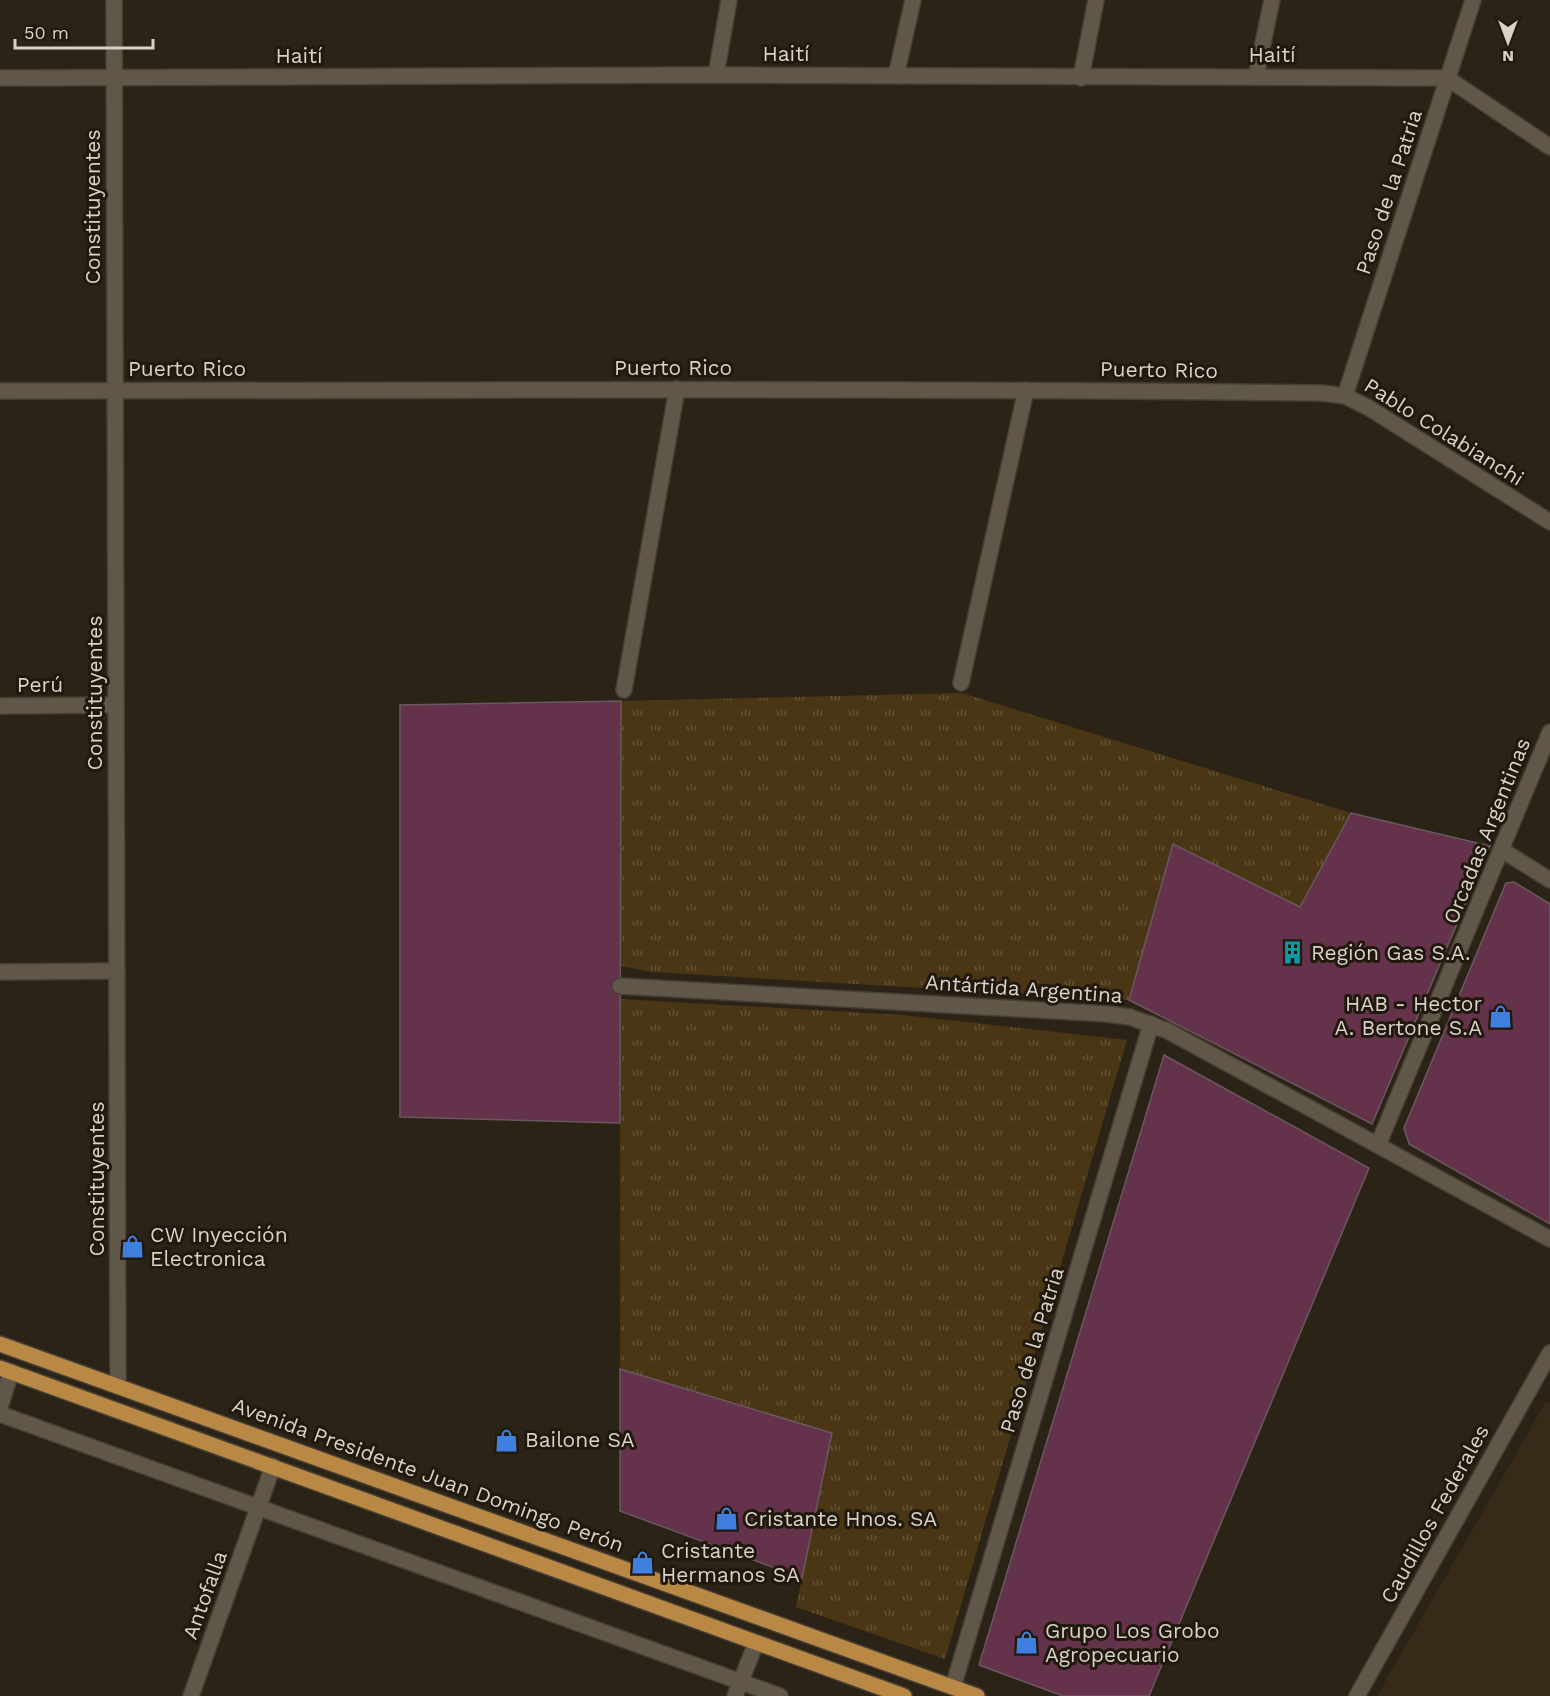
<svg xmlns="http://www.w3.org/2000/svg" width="1550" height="1696" font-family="'Work Sans',sans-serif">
<defs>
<pattern id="grass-tufts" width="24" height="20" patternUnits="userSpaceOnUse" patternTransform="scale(1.5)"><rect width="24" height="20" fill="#4a3615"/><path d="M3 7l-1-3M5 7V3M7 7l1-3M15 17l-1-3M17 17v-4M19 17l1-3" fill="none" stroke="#635236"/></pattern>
</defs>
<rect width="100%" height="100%" fill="#2b2316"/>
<polygon fill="#372a18" points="1550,1402 1550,1696 1377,1696 1545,1403"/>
<g fill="url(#grass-tufts)">
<polygon points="962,693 1351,813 1300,907 1173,844 1129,1000 652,972 620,966 621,701"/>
<polygon points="620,999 903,1015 1127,1040 945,1659 796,1607 831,1433 620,1369"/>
</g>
<g fill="#65324c" stroke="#69585f" stroke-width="1.5">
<polygon points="621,701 620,1123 400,1117 400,705"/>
<polygon points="1351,813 1490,846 1372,1124 1129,1000 1173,844 1300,907"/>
<polygon points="1514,882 1550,904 1550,1224 1409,1144 1404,1128 1506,883"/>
<polygon points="1164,1055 1369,1168 1149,1696 1063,1696 979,1665"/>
<polygon points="620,1369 832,1433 802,1578 620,1511"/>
</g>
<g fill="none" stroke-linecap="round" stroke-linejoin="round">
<defs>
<g id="minor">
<polyline points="114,0 118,1386"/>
<polyline points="716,75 729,0"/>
<polyline points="896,76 913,0"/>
<polyline points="1256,76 1272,0"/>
<polyline points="0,78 716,75 1447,78 1550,147"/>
<polyline points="1081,78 1096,0"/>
<path d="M0 391C440 390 881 388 1321 393L1345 396 1369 408 1550 522"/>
<polyline points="1345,396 1473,0"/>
<polyline points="961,683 1026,390"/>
<polyline points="624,690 677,389"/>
<polyline points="0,706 116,705"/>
<polyline points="1502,850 1550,880"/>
<polyline points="0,972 117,971"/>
<polyline points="620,986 1107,1014 1130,1017 1168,1031 1550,1239"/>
<polyline points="1378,1145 1550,732"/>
<polyline points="0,1407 11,1372"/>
<polyline points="0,1414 780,1696"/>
<polyline points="953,1687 1151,1024"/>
<polyline points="191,1696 273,1466"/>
<polyline points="735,1696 756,1643"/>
<polyline points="1357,1696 1550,1353"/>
</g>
<g id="primary">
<polyline points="0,1344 977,1696"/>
<polyline points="0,1368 904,1696"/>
</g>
</defs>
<use href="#minor" stroke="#463f36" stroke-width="18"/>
<use href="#primary" stroke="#463f36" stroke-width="18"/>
<use href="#minor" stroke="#615749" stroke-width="15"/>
<use href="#primary" stroke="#b88844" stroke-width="15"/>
</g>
<defs>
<symbol id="building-bare" viewBox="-9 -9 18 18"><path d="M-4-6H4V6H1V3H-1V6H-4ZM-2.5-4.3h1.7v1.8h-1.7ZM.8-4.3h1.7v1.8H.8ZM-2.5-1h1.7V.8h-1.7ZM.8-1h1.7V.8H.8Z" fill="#0f9aa8" stroke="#21190d" stroke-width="2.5" paint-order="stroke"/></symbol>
<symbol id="shop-bare" viewBox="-9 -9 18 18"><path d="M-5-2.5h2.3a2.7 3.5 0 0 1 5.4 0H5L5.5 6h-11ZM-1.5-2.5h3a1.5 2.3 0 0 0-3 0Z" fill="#3f7fe0" stroke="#21190d" stroke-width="2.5" paint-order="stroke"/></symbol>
</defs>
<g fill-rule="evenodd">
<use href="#building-bare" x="1276" y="936" width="33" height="33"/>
<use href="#shop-bare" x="1484" y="1000" width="33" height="33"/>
<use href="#shop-bare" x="116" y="1230" width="33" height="33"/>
<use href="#shop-bare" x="490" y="1424" width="33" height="33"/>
<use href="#shop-bare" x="710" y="1502" width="33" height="33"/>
<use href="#shop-bare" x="626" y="1546" width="33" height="33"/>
<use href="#shop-bare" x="1010" y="1626" width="33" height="33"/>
</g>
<g text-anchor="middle" stroke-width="6" stroke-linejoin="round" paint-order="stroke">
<g font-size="21" fill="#d8d2ca" stroke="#21190d">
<text x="786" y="61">Haití</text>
<text x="1272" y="62">Haití</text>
<text x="299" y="63">Haití</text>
<text transform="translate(1389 192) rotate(-72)" y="7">Paso de la Patria</text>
<text transform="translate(93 207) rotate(-90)" y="7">Constituyentes</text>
<text x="673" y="375">Puerto Rico</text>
<text x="187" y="376">Puerto Rico</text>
<text transform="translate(1159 370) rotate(1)" y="7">Puerto Rico</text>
<text transform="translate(1444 432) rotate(32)" y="7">Pablo Colabianchi</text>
<text x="40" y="692">Perú</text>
<text transform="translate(95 693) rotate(-90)" y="7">Constituyentes</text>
<text transform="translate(1487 831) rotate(-68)" y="7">Orcadas Argentinas</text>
<text transform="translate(1024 989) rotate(4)" y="7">Antártida Argentina</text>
<text transform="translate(97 1179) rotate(-90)" y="7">Constituyentes</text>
<text transform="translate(1032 1350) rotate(-73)" y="7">Paso de la Patria</text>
<text transform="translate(428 1475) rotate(20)" y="7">Avenida Presidente Juan Domingo Perón</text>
<text transform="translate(1435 1514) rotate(-61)" y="7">Caudillos Federales</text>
<text transform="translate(205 1595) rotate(-70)" y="7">Antofalla</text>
</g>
<g font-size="21" fill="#d8d2ca" stroke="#21190d" text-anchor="start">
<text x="1311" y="960">Región Gas S.A.</text>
<text x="1482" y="1011" text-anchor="end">HAB - Hector<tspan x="1482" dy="24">A. Bertone S.A</tspan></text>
<text x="150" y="1242">CW Inyección<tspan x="150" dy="24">Electronica</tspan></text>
<text x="525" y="1447">Bailone SA</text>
<text x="744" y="1526">Cristante Hnos. SA</text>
<text x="661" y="1558">Cristante<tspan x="661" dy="24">Hermanos SA</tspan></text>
<text x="1045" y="1638">Grupo Los Grobo<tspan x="1045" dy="24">Agropecuario</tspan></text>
</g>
</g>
<g transform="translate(1508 42) rotate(180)" stroke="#21190d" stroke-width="4.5" paint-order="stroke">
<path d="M0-4.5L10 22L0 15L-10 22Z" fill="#d8d2ca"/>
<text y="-9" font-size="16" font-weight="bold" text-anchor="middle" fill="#d8d2ca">N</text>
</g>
<path d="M15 39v9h138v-9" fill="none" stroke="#d8d2ca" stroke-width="3"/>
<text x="24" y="39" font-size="18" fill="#d8d2ca" stroke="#21190d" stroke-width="4.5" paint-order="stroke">50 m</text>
</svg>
